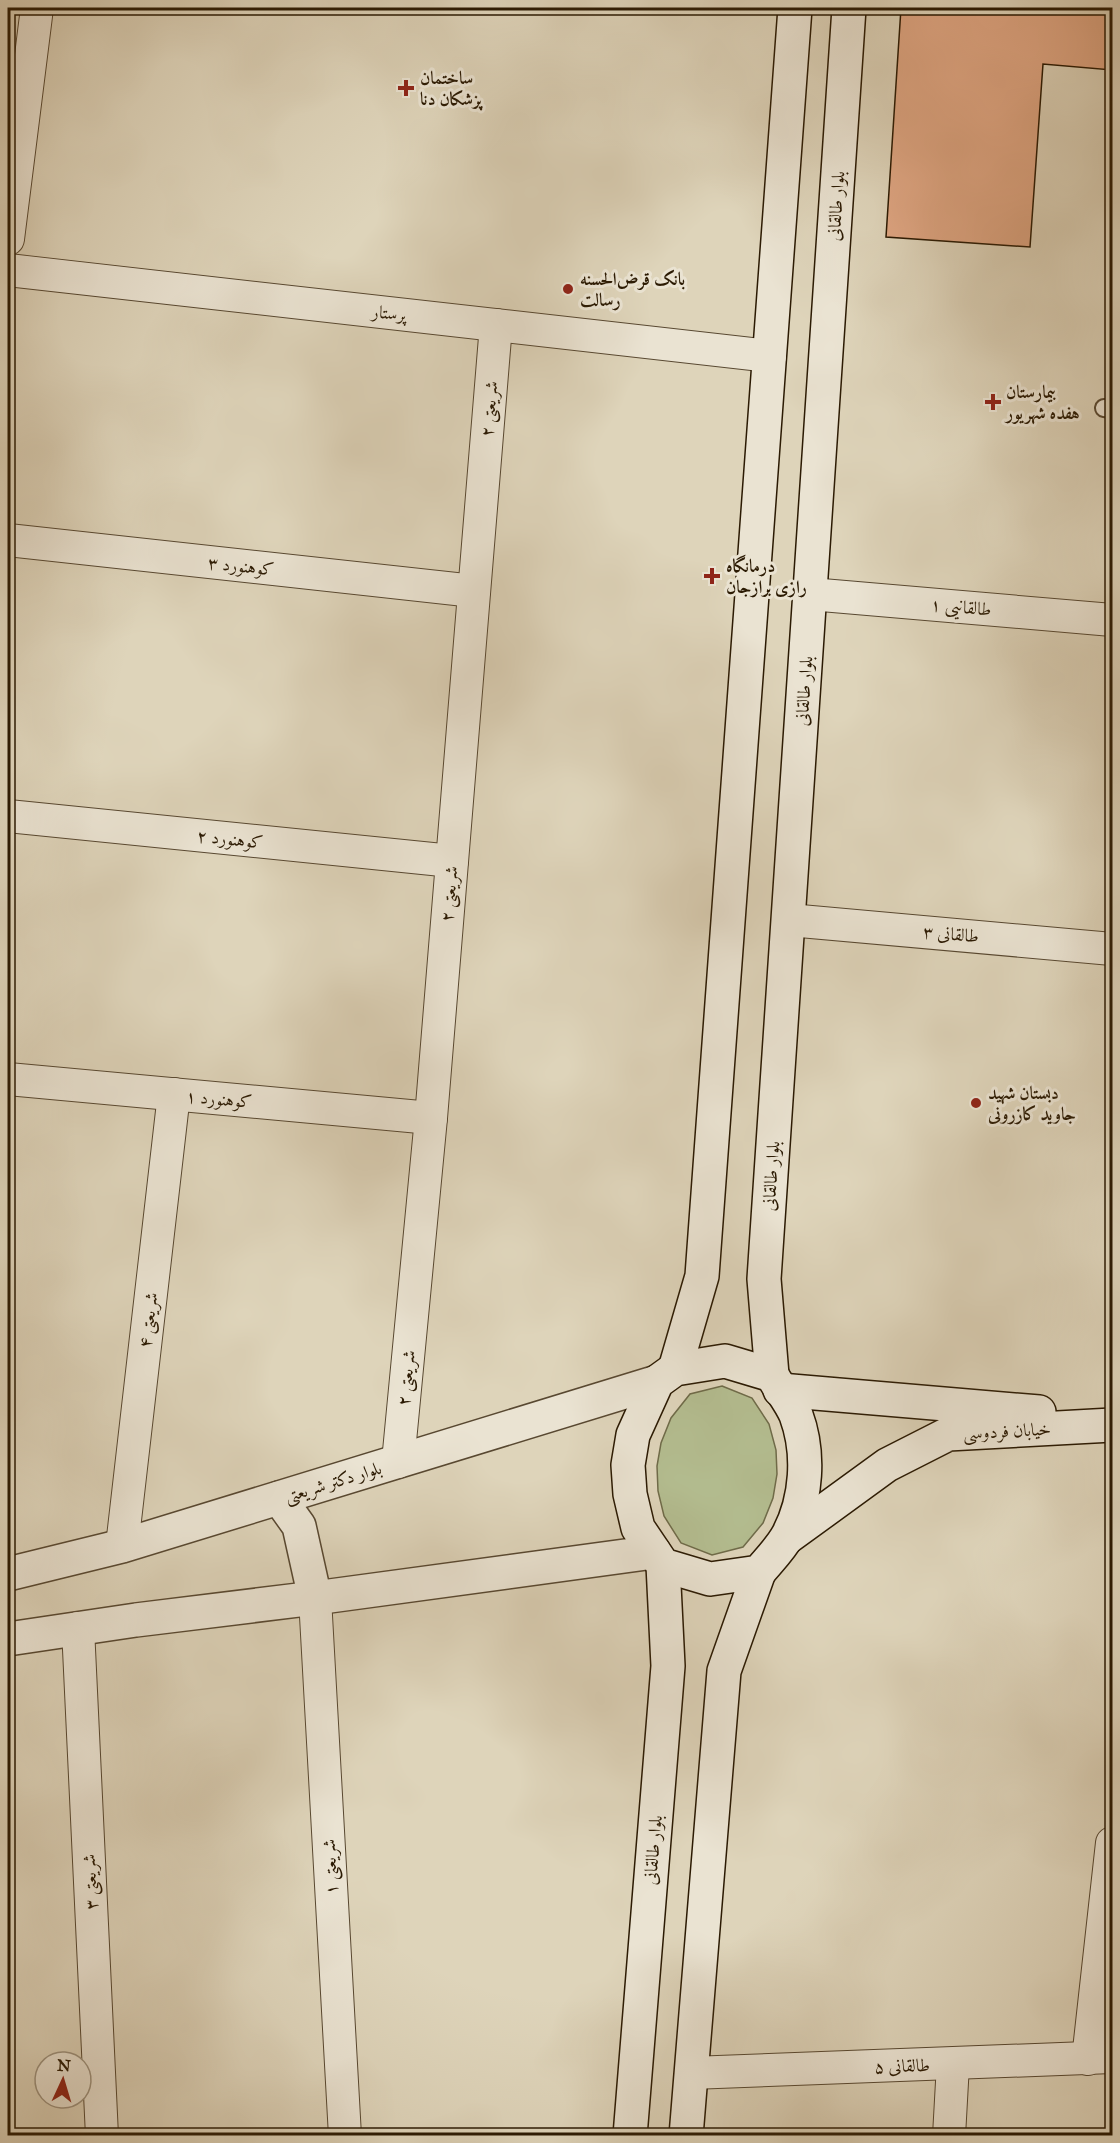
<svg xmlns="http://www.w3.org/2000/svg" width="1120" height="2143" font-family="'IM FELL Great Primer',Amiri,serif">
<rect width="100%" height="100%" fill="#ded4ba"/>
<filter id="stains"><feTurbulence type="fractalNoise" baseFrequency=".00333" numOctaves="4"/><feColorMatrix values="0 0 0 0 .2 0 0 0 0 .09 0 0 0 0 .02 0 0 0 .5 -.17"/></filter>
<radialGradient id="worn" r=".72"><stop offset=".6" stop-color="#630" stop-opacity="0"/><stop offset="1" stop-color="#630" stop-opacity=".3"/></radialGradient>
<polygon fill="#b3bc8f" stroke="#6f6b49" stroke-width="1.5" points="722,1386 752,1398 769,1424 776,1450 777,1474 773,1498 763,1523 743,1547 712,1555 681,1543 664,1516 658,1491 657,1466 661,1443 671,1418 690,1394"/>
<polygon fill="#dfa683" stroke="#2b1a03" stroke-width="1.5" points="901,8 1112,8 1112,70 1043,64 1030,247 886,237"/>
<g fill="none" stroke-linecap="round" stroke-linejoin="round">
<defs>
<polyline id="service" points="1104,408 1112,409"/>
<g id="minor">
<polyline points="8,239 37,8"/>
<polyline points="8,270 770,356"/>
<polyline points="8,540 474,591"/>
<polyline points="810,594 1112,620"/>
<polyline points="8,816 452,861"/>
<polyline points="789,920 1112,949"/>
<polyline points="8,1079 431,1118"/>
<polyline points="398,1462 431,1118 496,325"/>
<polyline points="122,1546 174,1094"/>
<polyline points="315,1598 345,2136"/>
<polyline points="78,1628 102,2136"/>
<polyline points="1088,2059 1112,1843"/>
<polyline points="691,2073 1112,2057"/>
<polyline points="949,2136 953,2064"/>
</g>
<g id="tertiary">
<polyline points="279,1498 299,1526 315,1598"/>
<polyline points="8,1574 122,1546 657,1382"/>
<polyline points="8,1639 136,1620 315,1598 654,1552"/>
</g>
<g id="secondary">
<path d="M725 1361 772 1375C779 1388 790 1401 796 1415 810 1453 807 1499 788 1535 781 1548 769 1560 759 1572L710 1579 663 1565 638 1528 630 1494 628 1465 633 1435 657 1382 675 1369Z"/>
<polyline points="675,1369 702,1276 795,8"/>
<polyline points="772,1375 764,1279 849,8"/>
<polyline points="780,1390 1039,1412"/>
<polyline points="788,1537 887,1465 948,1434 1112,1425"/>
<polyline points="630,2136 668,1666 663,1565"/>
<polyline points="686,2136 724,1671 759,1572"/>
</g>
</defs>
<use href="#service" stroke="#584831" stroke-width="20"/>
<use href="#minor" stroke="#584831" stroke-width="34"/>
<use href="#tertiary" stroke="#584831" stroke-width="36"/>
<use href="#secondary" stroke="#2b1a03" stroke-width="36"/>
<use href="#service" stroke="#eae3d2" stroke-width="16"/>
<use href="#minor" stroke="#eae3d2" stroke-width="32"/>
<use href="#tertiary" stroke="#eae3d2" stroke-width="33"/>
<use href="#secondary" stroke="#eae3d2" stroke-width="33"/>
</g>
<g fill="#8f2418" stroke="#eae3d2" stroke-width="2">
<path d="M403 79h6v6h6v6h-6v6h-6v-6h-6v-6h6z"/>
<circle cx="568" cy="289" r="6"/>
<path d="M990 393h6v6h6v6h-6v6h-6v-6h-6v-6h6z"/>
<path d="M709 567h6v6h6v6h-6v6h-6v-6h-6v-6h6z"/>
<circle cx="976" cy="1103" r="6"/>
</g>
<g text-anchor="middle" stroke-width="6" stroke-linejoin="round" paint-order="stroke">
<g font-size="18" font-weight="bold" fill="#2b1a03" stroke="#eae3d2" text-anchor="start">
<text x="420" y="84">ساختمان<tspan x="420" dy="21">پزشکان دنا</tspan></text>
<text x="580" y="285">بانک قرض‌الحسنه<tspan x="580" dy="21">رسالت</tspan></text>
<text x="1006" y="398">بیمارستان<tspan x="1006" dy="21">هفده شهریور</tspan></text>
<text x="726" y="572">درمانگاه<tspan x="726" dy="21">رازی برازجان</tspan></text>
<text x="988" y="1099">دبستان شهید<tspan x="988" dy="21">جاوید کازرونی</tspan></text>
</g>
<g font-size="18" fill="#2b1a03" stroke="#eae3d2">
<text transform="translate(836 206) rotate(-86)" y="6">بلوار طالقانی</text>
<text transform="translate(389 313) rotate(6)" y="6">پرستار</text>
<text transform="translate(489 409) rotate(-85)" y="6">شریعتی ۲</text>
<text transform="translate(241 566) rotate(6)" y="6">کوهنورد ۳</text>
<text transform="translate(961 607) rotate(5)" y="6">طالقانیی ۱</text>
<text transform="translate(804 691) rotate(-86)" y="6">بلوار طالقانی</text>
<text transform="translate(230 839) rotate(6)" y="6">کوهنورد ۲</text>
<text transform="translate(449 894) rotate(-85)" y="6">شریعتی ۲</text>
<text transform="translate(951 934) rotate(5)" y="6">طالقانی ۳</text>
<text transform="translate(219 1099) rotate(5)" y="6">کوهنورد ۱</text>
<text transform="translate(771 1176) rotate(-86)" y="6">بلوار طالقانی</text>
<text transform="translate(148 1320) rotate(-83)" y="6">شریعتی ۴</text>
<text transform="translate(406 1378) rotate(-84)" y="6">شریعتی ۲</text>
<text transform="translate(1007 1431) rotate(-3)" y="6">خیابان فردوسی</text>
<text transform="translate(333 1482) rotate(-17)" y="6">بلوار دکتر شریعتی</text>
<text transform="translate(653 1850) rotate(-85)" y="6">بلوار طالقانی</text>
<text transform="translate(330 1867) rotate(-93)" y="6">شریعتی ۱</text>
<text transform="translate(90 1882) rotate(-93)" y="6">شریعتی ۳</text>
<text transform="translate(902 2066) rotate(-2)" y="6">طالقانی ۵</text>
</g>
</g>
<rect width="1120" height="2143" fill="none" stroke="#ded4ba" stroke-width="30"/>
<rect x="9" y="9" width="1102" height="2125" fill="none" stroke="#2b1a03" stroke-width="3"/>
<rect x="15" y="15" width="1090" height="2113" fill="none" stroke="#2b1a03" stroke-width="1.5"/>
<g transform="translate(63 2080) rotate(4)"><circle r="28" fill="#eae3d2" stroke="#9e937f" stroke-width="1.5"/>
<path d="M0-4.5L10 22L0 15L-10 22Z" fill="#8f2418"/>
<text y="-9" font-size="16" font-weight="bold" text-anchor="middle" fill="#2b1a03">N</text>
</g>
<rect width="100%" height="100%" filter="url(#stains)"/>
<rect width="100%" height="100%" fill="url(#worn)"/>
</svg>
